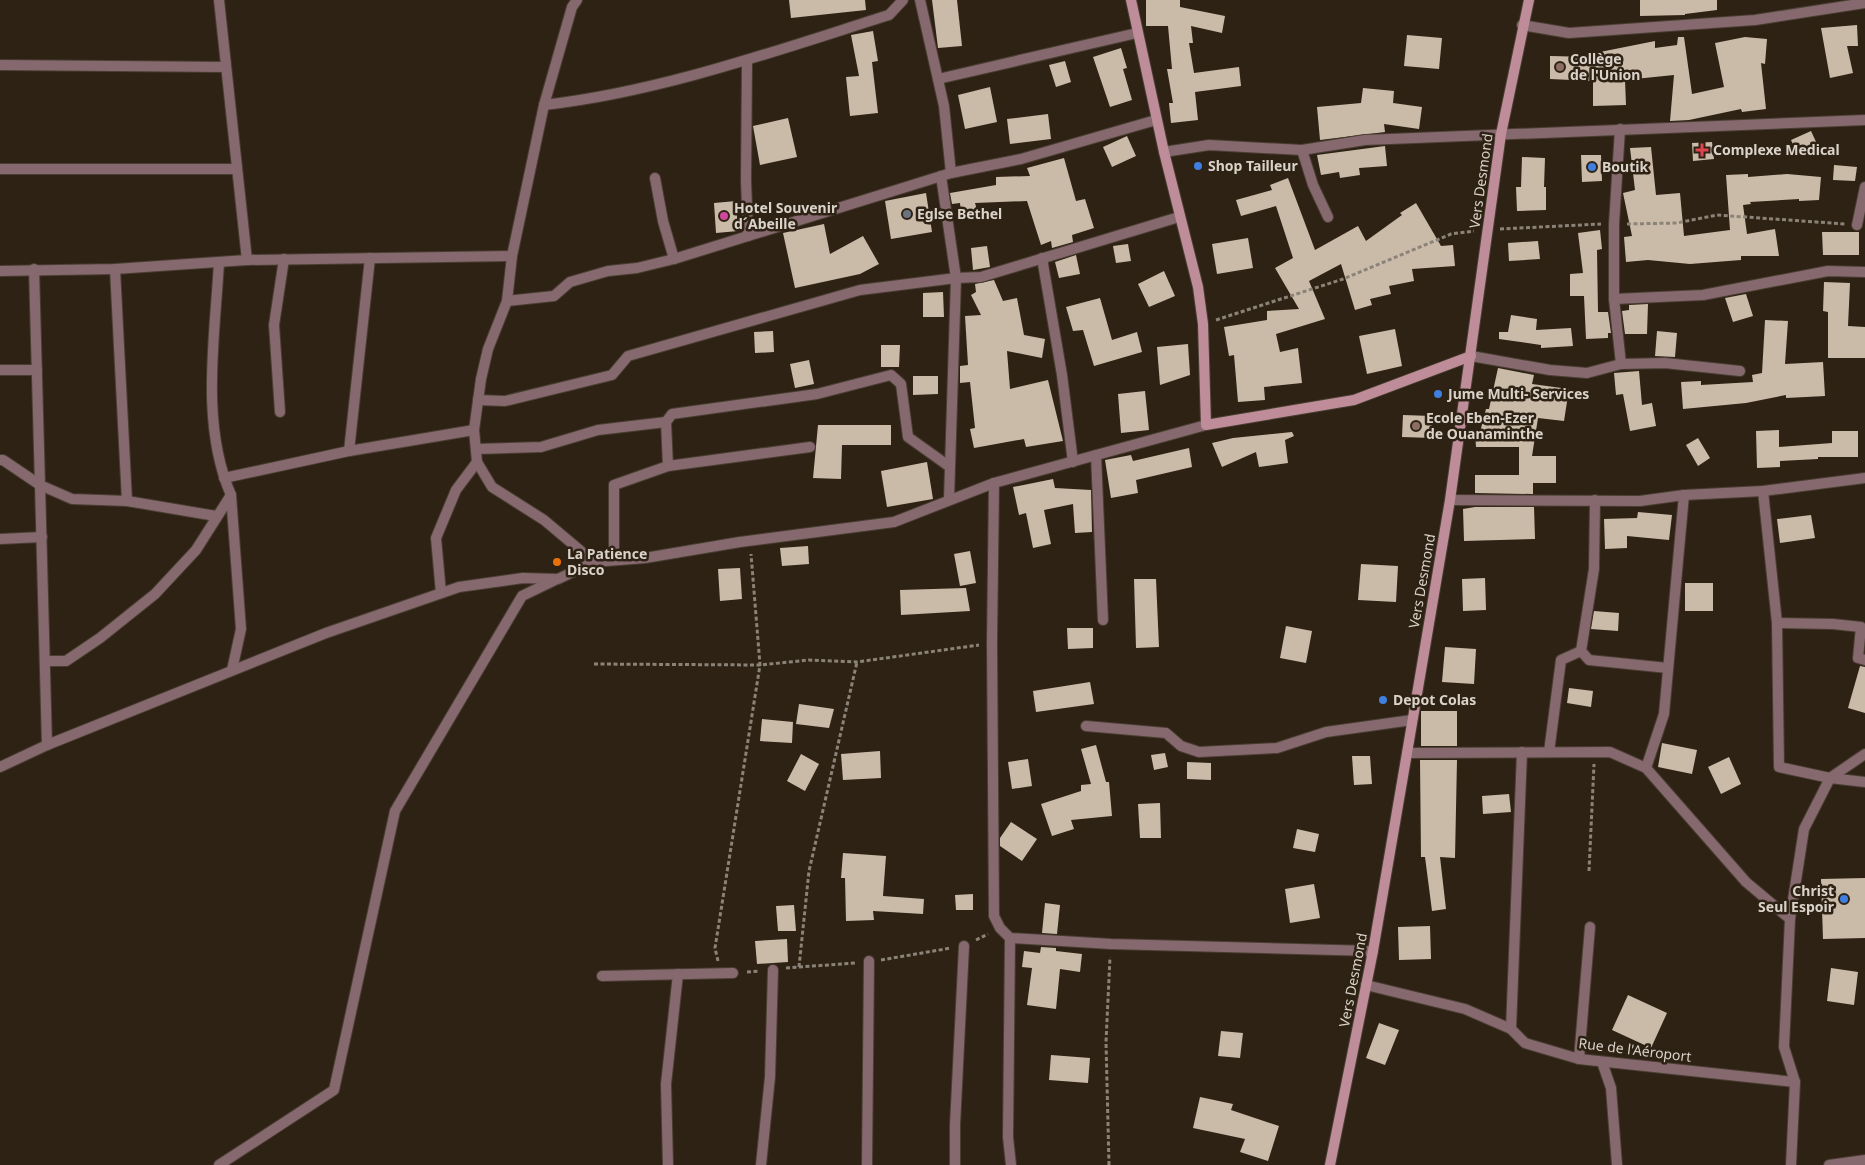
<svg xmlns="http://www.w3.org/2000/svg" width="1865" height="1165" font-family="'Noto Sans',sans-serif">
<rect width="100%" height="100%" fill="#2d2214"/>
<g fill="#cabba9">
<polygon points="789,0 865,0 866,10 791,18"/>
<polygon points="932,0 957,0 962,46 938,48"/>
<polygon points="1146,0 1180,0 1180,7 1225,16 1222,33 1191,26 1193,43 1189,43 1194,73 1239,67 1241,86 1195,92 1198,120 1171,123 1169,103 1173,103 1167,69 1172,69 1168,26 1146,26"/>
<polygon points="1640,0 1717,0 1717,10 1685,14 1685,15 1640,16"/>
<polygon points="1857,25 1858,46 1847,46 1853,73 1830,78 1821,28"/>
<polygon points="873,31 878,61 872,62 878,113 850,116 846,77 859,76 851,35"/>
<polygon points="1407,35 1442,38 1439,69 1404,66"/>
<polygon points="1678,37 1684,37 1692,94 1724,87 1715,43 1745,37 1767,39 1765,64 1761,63 1766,109 1742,112 1741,109 1689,120 1670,121 1674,75 1625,80 1626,105 1593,106 1593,81 1550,79 1550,56 1591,57 1590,54 1655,41 1655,48 1677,45"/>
<polygon points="1121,48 1127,68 1123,69 1132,100 1110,107 1093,57"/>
<polygon points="1065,61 1071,82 1056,87 1049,65"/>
<polygon points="990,87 997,122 965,129 958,95"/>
<polygon points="1363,88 1394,91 1393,103 1422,107 1419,129 1384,124 1385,132 1320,140 1317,107 1361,103"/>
<polygon points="1048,114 1051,139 1010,144 1007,119"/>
<polygon points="788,118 797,157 760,165 753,126"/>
<polygon points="1811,131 1817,144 1797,154 1791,140"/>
<polygon points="1127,136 1136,156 1112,167 1103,147"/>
<polygon points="1712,142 1714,159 1693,161 1692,143"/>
<polygon points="1385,146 1387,166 1359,168 1360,175 1340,178 1339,172 1321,175 1317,155"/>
<polygon points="1651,147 1656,195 1680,193 1684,236 1730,230 1726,175 1748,174 1748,177 1787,174 1821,177 1819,200 1799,201 1799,199 1750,202 1751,204 1743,205 1747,234 1775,229 1779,256 1741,256 1741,260 1690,264 1648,260 1626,262 1624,237 1632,236 1623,193 1635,190 1630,148"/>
<polygon points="1581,155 1601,155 1602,181 1582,182"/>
<polygon points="1522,157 1545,158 1544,187 1546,187 1546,210 1517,211 1516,187 1521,187"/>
<polygon points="1064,158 1076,201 1085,199 1094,228 1072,235 1073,242 1052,248 1051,241 1041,245 1027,201 975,203 977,210 961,213 960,203 952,204 950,193 996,185 996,177 1030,176 1027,168"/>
<polygon points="1834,165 1857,167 1855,181 1833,180"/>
<polygon points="1288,178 1315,250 1358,226 1366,241 1402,215 1400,213 1416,203 1441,246 1453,245 1455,266 1412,269 1414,281 1389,286 1391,294 1370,299 1372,305 1355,310 1341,264 1309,281 1325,319 1276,334 1280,352 1298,348 1302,383 1264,387 1265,400 1238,402 1234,355 1229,356 1224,327 1267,320 1267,311 1299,309 1275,268 1293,258 1276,206 1241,216 1236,200 1272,190 1270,185"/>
<polygon points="926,193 932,232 891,239 885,201"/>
<polygon points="736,201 738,231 716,233 714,203"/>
<polygon points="824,224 830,254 863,236 879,264 860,274 795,288 783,233"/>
<polygon points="1600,230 1602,249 1597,250 1598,312 1608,312 1611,333 1608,333 1608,338 1586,339 1584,296 1570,296 1570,274 1583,273 1578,233"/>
<polygon points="1822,232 1859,232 1859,255 1823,255"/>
<polygon points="1248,238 1253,268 1217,274 1212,244"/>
<polygon points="1538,241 1540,259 1509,261 1508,243"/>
<polygon points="1128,244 1131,261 1116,263 1113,246"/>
<polygon points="987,246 990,267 973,270 971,248"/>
<polygon points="1076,255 1080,274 1059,278 1055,262"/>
<polygon points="1164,271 1175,296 1149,307 1138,284"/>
<polygon points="994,280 1003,301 1017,298 1024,335 1045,339 1042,358 1007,351 1010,389 1048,380 1063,441 1026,447 1024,439 974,448 970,429 975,428 970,382 960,383 960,366 968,365 965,316 981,315 971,295 976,292 975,284"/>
<polygon points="1824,282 1850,283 1848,326 1865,327 1865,358 1828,358 1828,312 1823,311"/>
<polygon points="943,292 944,317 923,317 923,293"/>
<polygon points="1746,294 1753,316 1733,322 1725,298"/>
<polygon points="1100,298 1112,340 1137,332 1142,352 1094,366 1083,330 1073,331 1066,307"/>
<polygon points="1648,304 1647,334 1625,334 1622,311 1629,310 1629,305"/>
<polygon points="1511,315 1537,319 1536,330 1571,328 1573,346 1541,348 1541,345 1499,339 1499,332 1508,332"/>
<polygon points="1765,320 1788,321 1785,364 1823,362 1825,396 1786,398 1786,395 1746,403 1683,409 1681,382 1701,381 1701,385 1753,382 1752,375 1762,373"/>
<polygon points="1395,329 1402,366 1367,374 1359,336"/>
<polygon points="773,331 774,352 755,353 754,332"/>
<polygon points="1657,331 1677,333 1675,357 1655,356"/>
<polygon points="1188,344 1190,375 1160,385 1157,347"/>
<polygon points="881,345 900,345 899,367 881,367"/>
<polygon points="809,360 814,384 795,388 790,364"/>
<polygon points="1498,368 1534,375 1532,384 1569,389 1564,421 1538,418 1532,456 1556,456 1556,483 1533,483 1533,494 1475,493 1475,475 1519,475 1519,447 1476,447 1475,432 1480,432 1486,409 1489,409"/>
<polygon points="1639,371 1642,405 1652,403 1656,426 1630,431 1623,394 1616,395 1614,373"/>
<polygon points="913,376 938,376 938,394 913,395"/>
<polygon points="1145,391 1149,430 1121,433 1118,394"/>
<polygon points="1403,415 1432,416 1432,438 1402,437"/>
<polygon points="818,425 891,425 891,445 842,445 841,479 813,478"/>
<polygon points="1779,430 1779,447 1832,443 1832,431 1858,431 1858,457 1818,457 1818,459 1780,461 1780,467 1757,468 1756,431"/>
<polygon points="1292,432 1294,436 1285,440 1288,463 1259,467 1256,452 1222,467 1212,443 1233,438"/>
<polygon points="1698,438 1710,458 1698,466 1686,445"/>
<polygon points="1189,448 1192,467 1136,480 1138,493 1111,498 1105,460 1131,455 1133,461"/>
<polygon points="927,462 933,499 887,507 881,471"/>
<polygon points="1053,479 1055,488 1091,490 1092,532 1075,533 1073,504 1044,510 1051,544 1033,548 1026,513 1019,515 1013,487"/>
<polygon points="1475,507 1534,507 1535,539 1464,541 1463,509"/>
<polygon points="1638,512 1672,515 1669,540 1627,536 1627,548 1605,549 1604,519 1637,518"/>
<polygon points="1811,515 1815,538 1780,543 1777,519"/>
<polygon points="808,546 809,564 782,566 780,548"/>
<polygon points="970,551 976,583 960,586 954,554"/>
<polygon points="1361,564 1398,566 1396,602 1358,600"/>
<polygon points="740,568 742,599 720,601 718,569"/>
<polygon points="1485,578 1486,610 1463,611 1462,579"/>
<polygon points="1134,579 1156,579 1159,647 1136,648"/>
<rect x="1685" y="583" width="28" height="28"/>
<polygon points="966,588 970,611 901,615 900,590"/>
<polygon points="1594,611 1619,613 1618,631 1591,629"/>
<polygon points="1286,626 1312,631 1306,663 1280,658"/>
<polygon points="1067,628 1093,628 1093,648 1068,649"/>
<polygon points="1445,647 1476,649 1474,684 1442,682"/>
<polygon points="1860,666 1865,667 1865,713 1848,708"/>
<polygon points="1090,682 1094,704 1036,712 1033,691"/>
<polygon points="1569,688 1593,691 1591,707 1567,703"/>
<polygon points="799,704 834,709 829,728 796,724"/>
<rect x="1421" y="711" width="36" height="35"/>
<polygon points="762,719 793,722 792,743 760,741"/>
<polygon points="1662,743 1697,750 1692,774 1658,767"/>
<polygon points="1096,745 1106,782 1109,782 1112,816 1071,820 1074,829 1052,836 1041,804 1081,791 1081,785 1091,784 1081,749"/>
<polygon points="880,751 881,778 843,780 841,754"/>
<polygon points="1165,753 1168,767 1154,770 1151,755"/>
<polygon points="801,754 819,764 805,791 787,781"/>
<polygon points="1352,756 1370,756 1372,784 1354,785"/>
<polygon points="1729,757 1741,784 1721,794 1708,767"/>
<polygon points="1028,759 1032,786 1012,789 1008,762"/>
<polygon points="1420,760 1457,760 1455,858 1440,857 1446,909 1432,911 1425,857 1421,857"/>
<polygon points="1187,762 1211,763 1211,780 1187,779"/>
<polygon points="1509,794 1511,812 1483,814 1482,796"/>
<polygon points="1160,803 1161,838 1140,838 1138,804"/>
<polygon points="1011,822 1037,839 1022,861 1000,846 1000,838"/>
<polygon points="1297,829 1319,834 1315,852 1293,848"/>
<polygon points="843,853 886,856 883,896 924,899 923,914 873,911 874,920 846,921 845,878 841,878"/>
<polygon points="1865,878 1865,938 1823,939 1821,879"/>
<polygon points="1314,884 1320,918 1290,923 1285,889"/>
<polygon points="973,894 973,910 956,910 955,895"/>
<polygon points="1045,903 1060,905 1057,934 1042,933"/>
<polygon points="794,905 796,931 778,931 776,906"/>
<polygon points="1430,926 1431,959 1399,960 1398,927"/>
<polygon points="787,939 788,962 757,964 755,941"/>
<polygon points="1041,947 1056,948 1056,951 1082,954 1080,972 1060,969 1056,1009 1027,1005 1032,968 1022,967 1024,951 1040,953"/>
<polygon points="1831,968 1858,972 1854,1005 1827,1001"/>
<polygon points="1628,995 1667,1013 1651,1048 1612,1030"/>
<polygon points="1379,1023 1399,1030 1385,1065 1366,1058"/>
<polygon points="1221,1031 1243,1033 1240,1058 1218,1056"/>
<polygon points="1051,1055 1090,1058 1088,1083 1049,1080"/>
<polygon points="1200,1097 1233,1104 1231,1110 1279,1126 1268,1161 1240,1152 1245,1139 1193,1128"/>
</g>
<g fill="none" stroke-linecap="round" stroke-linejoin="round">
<defs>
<g id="lane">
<polyline points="1857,225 1865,187"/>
<polyline points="1614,299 1703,295 1828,271 1865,272"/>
<polyline points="1471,356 1550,370 1587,373 1621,364 1614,299 1614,224 1620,129"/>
<polyline points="1621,364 1665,363 1740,371"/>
<polyline points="280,412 274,325 284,259"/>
<polyline points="1763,491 1777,623 1779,767 1830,778"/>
<polyline points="1595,500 1594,569 1581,651 1589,660 1668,668"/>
<polyline points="1777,623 1833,624 1861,627 1858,658 1865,660"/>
<polyline points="1549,752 1561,660 1581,651"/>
</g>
<g id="street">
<polyline points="219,0 247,260"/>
<polyline points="577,0 572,7 544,105 512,256 507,301 488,349 481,379 474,430 477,462 492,487 544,520 594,562"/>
<polyline points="920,0 944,106 951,173"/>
<polyline points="1522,25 1569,33 1755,20 1865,3"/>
<polyline points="747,60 746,180 748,236"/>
<polyline points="0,65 226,67"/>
<polyline points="938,79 1137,33"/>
<path d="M544 105C660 92 778 50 889 15L903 0"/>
<polyline points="1164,152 1209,145 1302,150"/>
<polyline points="0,169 237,169"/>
<polyline points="941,176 956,278 949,499"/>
<polyline points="655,178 663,221 674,259"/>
<polyline points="1328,217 1313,185 1302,150 1365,140 1865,120"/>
<polyline points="1042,258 1062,375 1073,462"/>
<path d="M219 262C215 337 200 424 231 495L241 629 232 670"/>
<polyline points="34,269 40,485 72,499 127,501 115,269"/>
<polyline points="0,271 115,269 247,260 512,256"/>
<polyline points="507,301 554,296 570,282 608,271 637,268 674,259 951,173 1021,159 1156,120"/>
<polyline points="0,370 37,370"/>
<polyline points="478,400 505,401 612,375 628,356 860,290 956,278 981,277 1179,217"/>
<polyline points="666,422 668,466"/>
<polyline points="476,449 541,447 598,430 666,422 672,414 817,394 891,375 901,384 908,437 950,467"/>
<polyline points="349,451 370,258"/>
<polyline points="1096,455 1103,620"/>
<polyline points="0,460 3,460 40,485 47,745"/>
<polyline points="224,478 349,451 474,430"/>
<polyline points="994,483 992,643 994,916 1000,928 1010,938 1111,944 1373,951"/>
<polyline points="1450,500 1640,501 1684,495 1763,491 1865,478"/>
<polyline points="127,501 216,516"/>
<polyline points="0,539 42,537"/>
<polyline points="614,560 614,485 668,466 810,447"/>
<polyline points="441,593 436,538 456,490 477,462"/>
<polyline points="45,661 66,661 100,638 155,594 196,550 231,495"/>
<polyline points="1086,726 1166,733 1181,746 1199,752 1277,748 1326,732 1412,720"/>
<polyline points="1407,753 1610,752 1646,768 1746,882 1790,919"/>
<polyline points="0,767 47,745 326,633 459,587 523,578 558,579 594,562 645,558 740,542 894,522 994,483 1206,425"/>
<polyline points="1646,768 1664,714 1684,495"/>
<polyline points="1830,778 1865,782"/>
<polyline points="1010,938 1008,1137 1011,1165"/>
<polyline points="602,976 733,973"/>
<polyline points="1366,985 1465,1009 1511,1029 1525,1043 1579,1059 1795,1082"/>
<polyline points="1511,1029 1522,752"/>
<polyline points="1579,1059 1590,927"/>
<polyline points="1602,1062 1611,1088 1617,1165"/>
<polyline points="219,1165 334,1090 395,811 522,596 555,580"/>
<polyline points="668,1165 666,1084 678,974"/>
<polyline points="761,1165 770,1077 773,970"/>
<polyline points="867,1165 869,961"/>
<polyline points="955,1165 955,1125 964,946"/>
<polyline points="1791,1165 1795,1082 1784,1047 1790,919 1804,829 1830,778 1865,754"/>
<polyline points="1829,1165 1865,1160"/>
</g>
<g id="secondary">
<polyline points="1131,0 1164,152 1198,287 1203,324 1206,425 1354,400 1471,356"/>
<polyline points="1330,1165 1373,951 1407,753 1450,500 1501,134 1529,0"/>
</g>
</defs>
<use href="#lane" stroke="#493e31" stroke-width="12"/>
<use href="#street" stroke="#493e31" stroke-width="12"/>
<use href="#secondary" stroke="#493e31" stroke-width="12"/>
<g stroke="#8c8378" stroke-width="3" stroke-dasharray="4 2.5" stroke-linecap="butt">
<polyline points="1627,224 1677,223 1717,215 1845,224"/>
<polyline points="1500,229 1601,224"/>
<polyline points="1216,320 1343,279 1451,234 1474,231"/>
<polyline points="594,664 760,665 809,660 857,662 979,645"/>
<polyline points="1589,871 1594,764"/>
<polyline points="976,940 988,934"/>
<polyline points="881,960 951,948"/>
<polyline points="718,961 715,948 760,665 751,554"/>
<polyline points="799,967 809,871 857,662"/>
<polyline points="786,968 855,963"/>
<polyline points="747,972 760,971"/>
<polyline points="1109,1165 1106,1042 1110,957"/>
</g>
<use href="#lane" stroke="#86686f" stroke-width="10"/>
<use href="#street" stroke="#86686f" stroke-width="10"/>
<use href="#secondary" stroke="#be8d99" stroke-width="10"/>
</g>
<g fill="#8d6e63" stroke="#2d2214" stroke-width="2">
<circle cx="1560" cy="67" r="5"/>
<circle cx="1416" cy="426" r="5"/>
</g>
<path fill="#e0444e" stroke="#2d2214" stroke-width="2" d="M1699.5 142.5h5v5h5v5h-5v5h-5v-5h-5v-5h5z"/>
<g fill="#3f7fe0" stroke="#2d2214" stroke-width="2">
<circle cx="1198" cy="166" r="5"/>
<circle cx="1592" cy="167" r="5"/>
<circle cx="1438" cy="394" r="5"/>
<circle cx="1383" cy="700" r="5"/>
<circle cx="1844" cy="899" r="5"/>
</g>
<circle fill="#6b7280" stroke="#2d2214" stroke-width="2" cx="907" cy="214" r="5"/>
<circle fill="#d1479c" stroke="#2d2214" stroke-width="2" cx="724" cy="216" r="5"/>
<circle fill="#e8710a" stroke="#2d2214" stroke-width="2" cx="557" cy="562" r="5"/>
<g text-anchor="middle" stroke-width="5" stroke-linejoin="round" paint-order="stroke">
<g font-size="14" font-weight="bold" fill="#dbd3ca" stroke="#2d2214" text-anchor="start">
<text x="1570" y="64">Collège<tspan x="1570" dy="16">de l'Union</tspan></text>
<text x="1713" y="155">Complexe Medical</text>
<text x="1208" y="171">Shop Tailleur</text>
<text x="1602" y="172">Boutik</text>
<text x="734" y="213">Hotel Souvenir<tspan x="734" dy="16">d´Abeille</tspan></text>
<text x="917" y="219">Eglse Bethel</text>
<text x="1448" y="399">Jume Multi- Services</text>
<text x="1426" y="423">Ecole Eben-Ezer<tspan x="1426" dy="16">de Ouanaminthe</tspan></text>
<text x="567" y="559">La Patience<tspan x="567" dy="16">Disco</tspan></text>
<text x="1393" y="705">Depot Colas</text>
<text x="1834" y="896" text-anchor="end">Christ<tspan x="1834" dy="16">Seul Espoir</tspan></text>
</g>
<g font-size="14" fill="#dbd3ca" stroke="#2d2214">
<text transform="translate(1481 181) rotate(-82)" y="5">Vers Desmond</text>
<text transform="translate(1422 581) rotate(-80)" y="5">Vers Desmond</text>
<text transform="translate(1353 980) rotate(-79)" y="5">Vers Desmond</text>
<text transform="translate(1635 1050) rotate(7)" y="5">Rue de l'Aéroport</text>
</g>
</g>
</svg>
